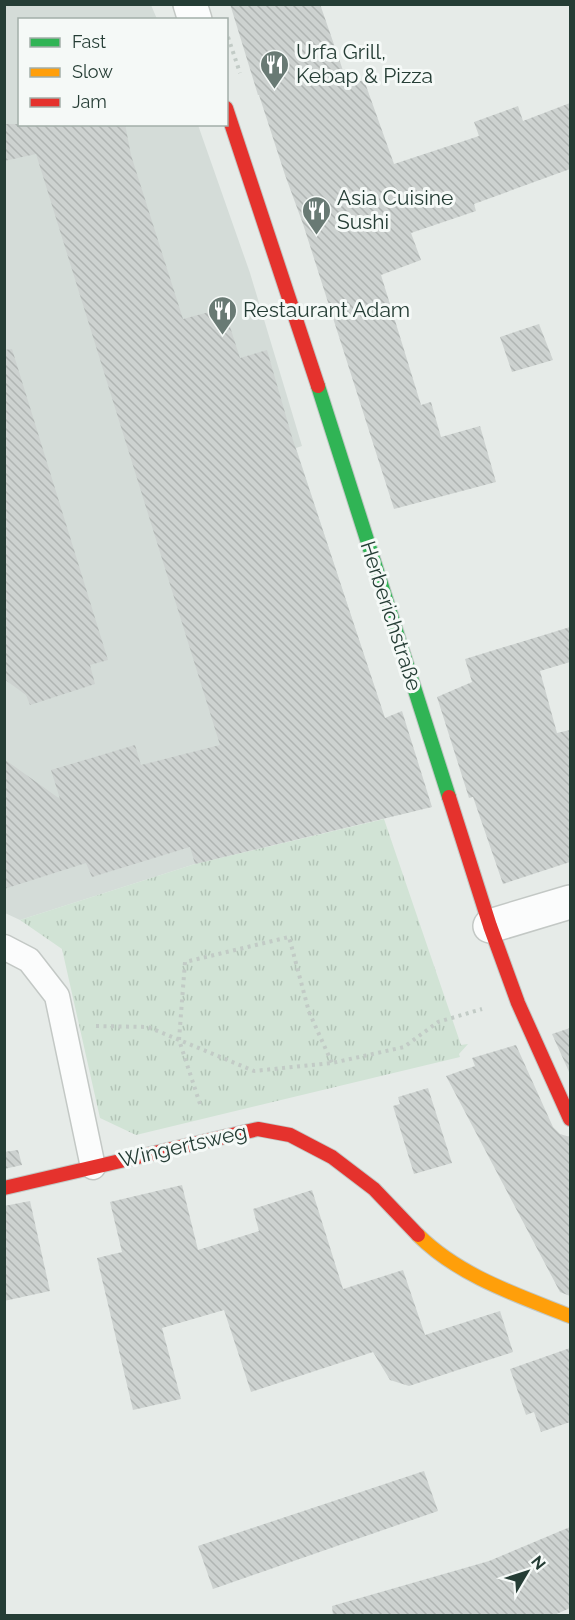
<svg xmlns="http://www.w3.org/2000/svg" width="575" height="1620" font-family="Raleway,sans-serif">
<defs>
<pattern id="park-tufts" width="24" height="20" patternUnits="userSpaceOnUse" patternTransform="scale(1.5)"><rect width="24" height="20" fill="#d1e3d5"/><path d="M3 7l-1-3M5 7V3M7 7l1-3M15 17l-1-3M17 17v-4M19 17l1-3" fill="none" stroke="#b3c4b7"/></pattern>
<pattern id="building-back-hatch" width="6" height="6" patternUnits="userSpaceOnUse" patternTransform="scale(1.5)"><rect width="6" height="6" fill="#cdd2d0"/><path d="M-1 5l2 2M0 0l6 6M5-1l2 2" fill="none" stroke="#b0b5b3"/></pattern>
</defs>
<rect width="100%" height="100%" fill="#e6ebe8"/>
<polygon fill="#d4dcd8" points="5,5 151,5 157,19 20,20 20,124 198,125 250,273 302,446 296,448 415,811 195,864 20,920 5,913"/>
<polygon fill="url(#park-tufts)" points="384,819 461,1045 468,1044 459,1054 460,1057 136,1135 100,1118 62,949 20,920 195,864"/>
<g fill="url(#building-back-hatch)">
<polygon points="230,4 320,4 348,85 364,80 394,164 479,136 474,122 518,106 523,121 570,103 570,169 474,204 476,211 411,233 421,260 381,275 421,405 431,402 441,437 480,426 496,482 394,509 303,224 285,175 259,95 258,95"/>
<polygon points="4,124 125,124 131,155 183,319 224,308 240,358 267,350 292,437 385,718 402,711 432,807 195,864 190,847 92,877 86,863 4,889 4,759 60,799 51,770 135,745 141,765 220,745 36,154 4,161"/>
<polygon points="539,324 553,360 512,372 500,337"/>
<polygon points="12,349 108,660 90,665 95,684 30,705 26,695 4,679 4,350"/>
<polygon points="570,627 570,662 540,671 557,733 570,730 570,862 503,884 473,797 469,798 437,697 472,682 465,659"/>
<polygon points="570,1028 570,1074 552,1034"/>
<polygon points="516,1045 553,1127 560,1134 570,1137 570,1296 560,1292 446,1076 475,1066 472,1058"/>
<polygon points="428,1088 452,1163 414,1174 393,1106 400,1104 398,1097"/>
<polygon points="18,1150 22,1165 4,1169 4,1152"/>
<polygon points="182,1185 198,1250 259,1231 253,1209 312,1190 343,1289 403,1270 425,1335 500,1311 513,1352 409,1386 390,1380 373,1352 251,1392 224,1310 162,1328 181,1399 133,1410 97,1258 122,1252 110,1202"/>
<polygon points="30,1201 50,1291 4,1301 4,1206"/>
<polygon points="570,1348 570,1422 541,1432 534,1412 526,1415 510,1369"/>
<polygon points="424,1471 438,1511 213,1589 198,1546"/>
<polygon points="570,1527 570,1608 552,1616 333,1616 332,1606 489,1561"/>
</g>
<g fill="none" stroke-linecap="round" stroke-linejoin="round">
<defs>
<polyline id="lane" points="4,947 29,960 57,996 93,1167"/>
<g id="street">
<polyline points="190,4 195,20"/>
<polyline points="490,926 570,902"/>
</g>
<polyline id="fast" points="318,386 449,797"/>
<path id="slow" d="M418 1235C459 1276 517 1295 570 1316"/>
<g id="jam">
<polyline points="226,108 318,386"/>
<polyline points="449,797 490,926 518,1003 570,1119"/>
<polyline points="4,1188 258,1129 290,1135 332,1157 374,1189 418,1235"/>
</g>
</defs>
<use href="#lane" stroke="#c3c8c5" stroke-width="27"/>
<use href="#street" stroke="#c3c8c5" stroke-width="36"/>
<use href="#fast" stroke="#c2c8c5" stroke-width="16"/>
<use href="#slow" stroke="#c2c8c5" stroke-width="16"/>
<use href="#jam" stroke="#c2c8c5" stroke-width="16"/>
<g stroke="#c2cbc6" stroke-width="4" stroke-dasharray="3 4.5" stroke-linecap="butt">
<polyline points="228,37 240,73"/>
<polyline points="96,1026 148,1027 254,1071 332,1063 404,1047 438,1022 482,1009"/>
<polyline points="200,1104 179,1040 185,962 289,937 309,1012 332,1063"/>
</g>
<use href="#lane" stroke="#fbfcfc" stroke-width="24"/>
<use href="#street" stroke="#fbfcfc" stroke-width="33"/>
<use href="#fast" stroke="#30b455" stroke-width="14"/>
<use href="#slow" stroke="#ff9f0a" stroke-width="14"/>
<use href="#jam" stroke="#e5322d" stroke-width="14"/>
</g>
<defs>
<symbol id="restaurant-pin" viewBox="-11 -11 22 30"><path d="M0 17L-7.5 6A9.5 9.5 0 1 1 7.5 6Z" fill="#697a74" stroke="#f5f9f7"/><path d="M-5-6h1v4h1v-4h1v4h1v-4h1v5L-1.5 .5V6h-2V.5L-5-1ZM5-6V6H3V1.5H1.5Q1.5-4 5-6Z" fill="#fff"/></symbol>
</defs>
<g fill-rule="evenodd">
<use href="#restaurant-pin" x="258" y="48" width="33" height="45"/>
<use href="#restaurant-pin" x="300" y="194" width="33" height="45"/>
<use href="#restaurant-pin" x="206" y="294" width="33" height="45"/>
</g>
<g text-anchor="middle" stroke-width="6" stroke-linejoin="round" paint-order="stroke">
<g font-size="21" fill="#253d35" stroke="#f5f9f7" text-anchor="start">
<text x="296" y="59">Urfa Grill,<tspan x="296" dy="24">Kebap &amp; Pizza</tspan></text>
<text x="337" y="205">Asia Cuisine<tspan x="337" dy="24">Sushi</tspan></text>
<text x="243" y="317">Restaurant Adam</text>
</g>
<g font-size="21" fill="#253d35" stroke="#f5f9f7">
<text transform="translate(391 616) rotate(72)" y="7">Herberichstraße</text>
<text transform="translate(183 1146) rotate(-13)" y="7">Wingertsweg</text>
</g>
</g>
<rect width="575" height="1620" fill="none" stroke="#253d35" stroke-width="12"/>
<rect x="18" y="18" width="210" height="108" fill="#f5f9f7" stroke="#a2aea9" stroke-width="1.5"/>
<rect x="30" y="38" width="30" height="9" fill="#30b455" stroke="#a2aea9" stroke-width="1.5"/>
<text x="72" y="48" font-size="18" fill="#253d35">Fast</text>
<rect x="30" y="68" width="30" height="9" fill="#ff9f0a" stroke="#a2aea9" stroke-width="1.5"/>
<text x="72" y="78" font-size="18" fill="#253d35">Slow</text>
<rect x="30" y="98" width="30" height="9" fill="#e5322d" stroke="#a2aea9" stroke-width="1.5"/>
<text x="72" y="108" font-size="18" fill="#253d35">Jam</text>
<g transform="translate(527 1572) rotate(51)" stroke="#f5f9f7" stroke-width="4.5" paint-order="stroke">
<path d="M0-4.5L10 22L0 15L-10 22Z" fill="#253d35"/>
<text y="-9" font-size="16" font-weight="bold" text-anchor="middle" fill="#253d35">N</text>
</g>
</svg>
